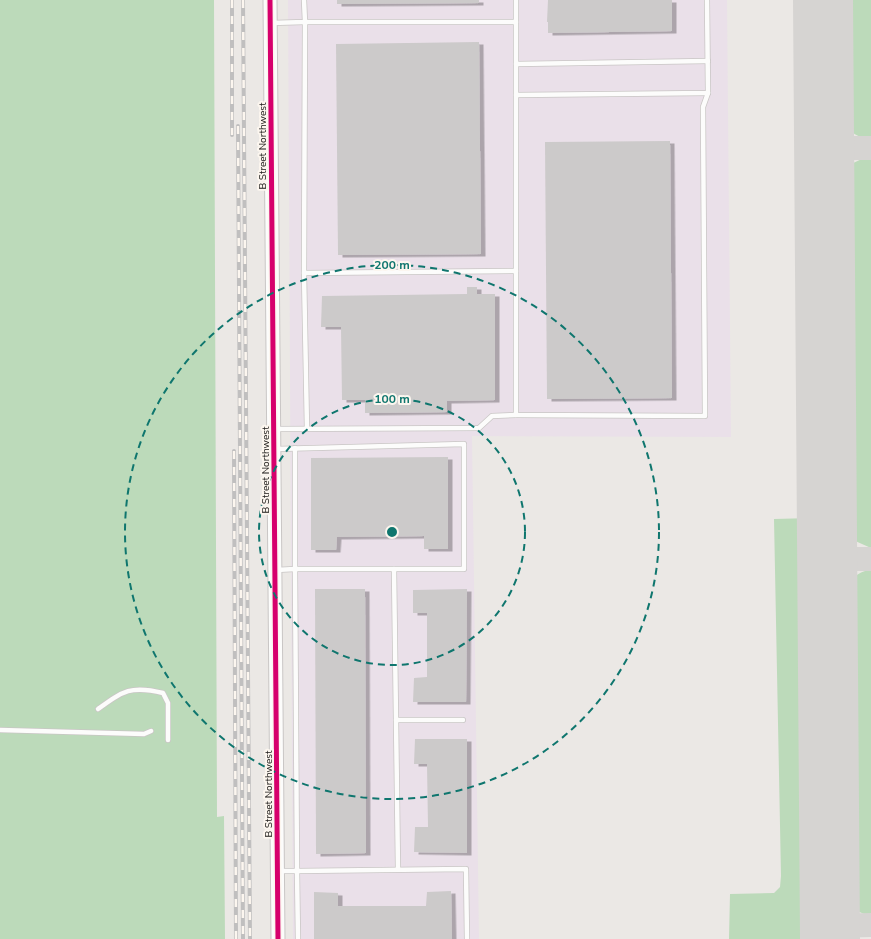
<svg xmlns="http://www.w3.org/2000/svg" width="871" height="939" font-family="'Nunito Sans',sans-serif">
<defs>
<filter id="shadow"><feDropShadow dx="4.5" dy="2.5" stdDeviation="0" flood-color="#0004"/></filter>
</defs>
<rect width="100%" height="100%" fill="#ebe8e5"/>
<polygon fill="#eae0e9" points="288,0 727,0 731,437 472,436 479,939 293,939"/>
<g fill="#bcdaba">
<polygon points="0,0 214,0 217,817 224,816 225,939 0,939"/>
<path d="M840 0H871V140C856 137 848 132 843 117Z"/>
<polygon points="871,157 871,548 853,540 844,528 842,291 843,184 849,165 864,158"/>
<polygon points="812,518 815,568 813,939 729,939 730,894 774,893 780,887 781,876 774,519"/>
<path d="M871 569V917L855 910 847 896 845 598C851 580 851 575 871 569Z"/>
</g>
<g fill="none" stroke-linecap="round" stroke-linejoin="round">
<g stroke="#d6d4d2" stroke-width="24">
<polyline points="824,148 871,148"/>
<polyline points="827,559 871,559"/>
<polyline points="830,926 871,925"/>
</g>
<polyline stroke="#d6d4d2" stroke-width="60" points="823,0 830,939"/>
</g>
<g fill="#cccaca" filter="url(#shadow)">
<polygon points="337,0 479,0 479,3 337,4"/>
<polygon points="548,0 672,0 672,31 548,33 548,22 547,22"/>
<polygon points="479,42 481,254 338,255 336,44"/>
<polygon points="670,141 672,398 547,399 545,142"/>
<polygon points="467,287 477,287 477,294 495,294 495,400 447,401 447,412 365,413 365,400 342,400 341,327 321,327 322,296 467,294"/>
<polygon points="448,457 448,549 424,549 424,536 337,537 336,550 311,550 311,458"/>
<polygon points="315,589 365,589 366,853 316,854"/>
<polygon points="467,589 466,702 413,702 414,678 427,677 427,613 413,613 413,590"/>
<polygon points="415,739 467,739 467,853 414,852 415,827 428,827 427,764 414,764"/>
<polygon points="451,891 452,939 314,939 314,892 338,893 338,906 426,906 427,892"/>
</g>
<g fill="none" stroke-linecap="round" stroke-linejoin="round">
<defs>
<g id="lane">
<polyline points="516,0 516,95 708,93 707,0"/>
<polyline points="271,23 305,22 304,0"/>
<polyline points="516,64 708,61"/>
<polyline points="516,95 516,415 705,416 703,107 708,93"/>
<polyline points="304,273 305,22 516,22"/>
<polyline points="276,429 479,428 492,416 516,415"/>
<polyline points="307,429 304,273 516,271"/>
<polyline points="276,449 464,444 464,569 394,569 398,869"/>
<polyline points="276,570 295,569 295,448"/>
<path d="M98 709C123 691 131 685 163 693L168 703V740"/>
<polyline points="396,720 463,720"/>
<polyline points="0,730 144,734 151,731"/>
<polyline points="279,871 297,871 295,569 394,569"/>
<polyline points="298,939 297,871 466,869 467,939"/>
</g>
<polyline id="secondary" points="270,0 278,939"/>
</defs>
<use href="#lane" stroke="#c9c6c5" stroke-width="6"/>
<use href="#secondary" stroke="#c9c6c5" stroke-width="15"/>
<use href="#lane" stroke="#fcfcfb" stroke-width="4.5"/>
<use href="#secondary" stroke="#fcfcfb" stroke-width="13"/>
<defs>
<g id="rail">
<polyline points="232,0 232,135"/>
<polyline points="243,0 250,939"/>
<polyline points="238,126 243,939"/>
<polyline points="234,451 236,939"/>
</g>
</defs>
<use href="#rail" stroke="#c0bfbf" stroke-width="4"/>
<use href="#rail" stroke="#fcf6ef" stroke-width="2.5" stroke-dasharray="8" stroke-linecap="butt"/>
<defs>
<polyline id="cycleway" points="270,0 278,939"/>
</defs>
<use href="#cycleway" stroke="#fcf6ef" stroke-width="8"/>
<use href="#cycleway" stroke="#d6006c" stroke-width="5"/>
</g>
<g fill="none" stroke="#0f766e" stroke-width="2" stroke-dasharray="7 5">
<circle cx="392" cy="532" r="133"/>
<circle cx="392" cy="532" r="267"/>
</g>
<g text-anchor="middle" stroke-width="4" stroke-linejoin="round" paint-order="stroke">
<g font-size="10" fill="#161412" stroke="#fcf6ef">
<text transform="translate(262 146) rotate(-90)" y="4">B Street Northwest</text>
<text transform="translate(265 470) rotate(-90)" y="4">B Street Northwest</text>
<text transform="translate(268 794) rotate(-90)" y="4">B Street Northwest</text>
</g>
</g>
<circle cx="392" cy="532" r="6" fill="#0f766e" stroke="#fcf6ef" stroke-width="2"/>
<g font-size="12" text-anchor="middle" font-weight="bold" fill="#0f766e" stroke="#fcf6ef" stroke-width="4" stroke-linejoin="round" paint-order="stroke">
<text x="392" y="269">200 m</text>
<text x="392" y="403">100 m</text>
</g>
</svg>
